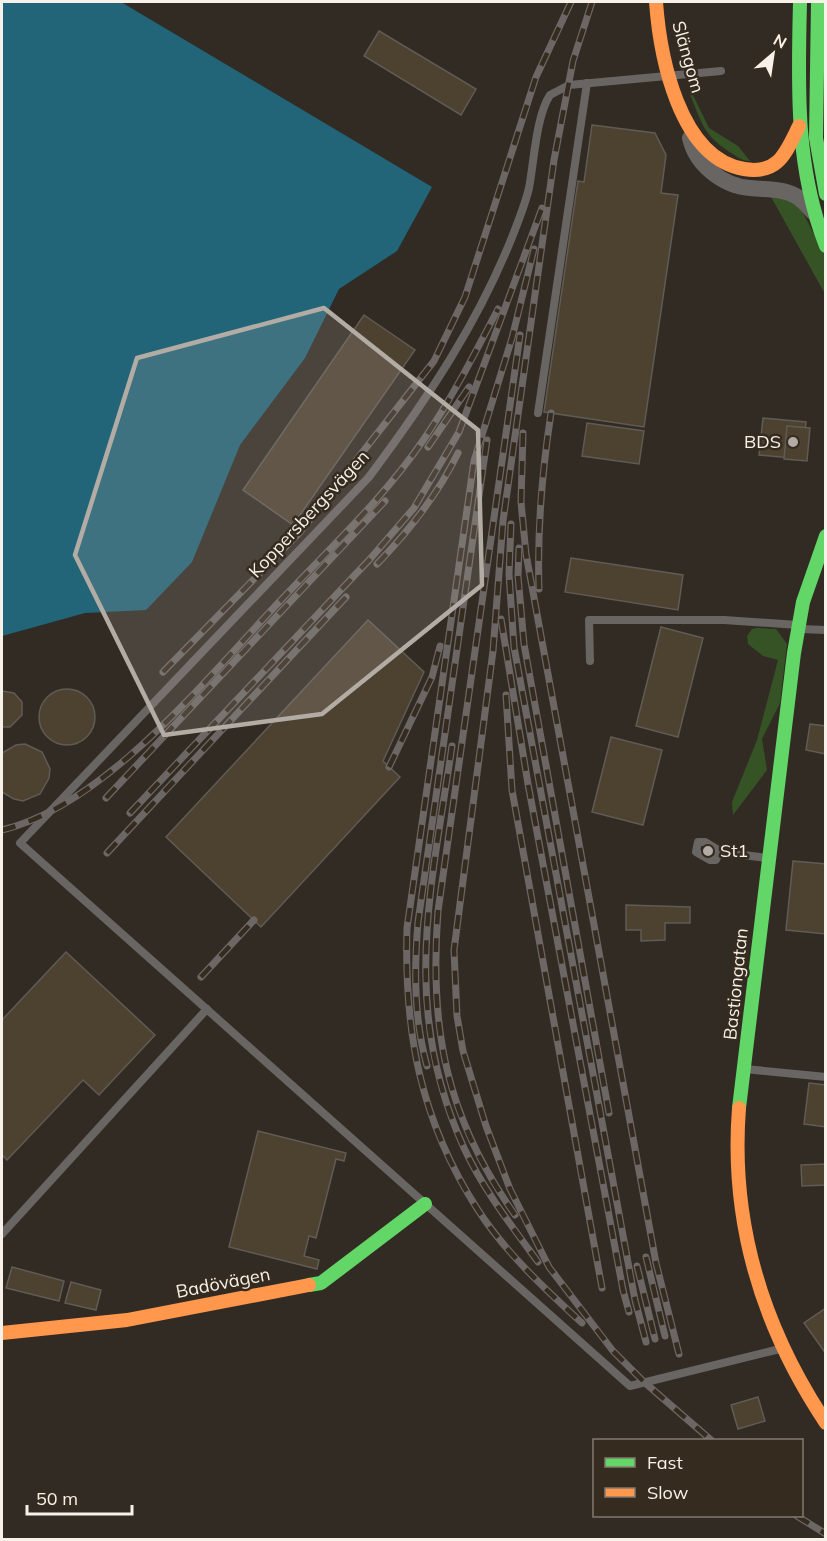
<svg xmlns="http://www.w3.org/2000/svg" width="827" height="1541" font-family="Mulish,sans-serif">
<rect width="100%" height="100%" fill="#312b24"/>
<g fill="#365325">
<path d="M691 91 709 128 738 146 750 161C743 161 739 158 733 154 703 136 702 123 689 92Z"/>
<polygon points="770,195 779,195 800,207 825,256 825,294"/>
<polygon points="757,628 776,629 787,644 780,703 762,739 767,770 733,815 732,802 757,740 778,660 763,656 748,644 747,636 752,629"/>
</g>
<polygon fill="#226579" points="2,2 121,2 432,187 397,251 339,289 305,358 240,445 192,562 146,610 85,613 2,636"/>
<g fill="#4d4230" stroke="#605b55" stroke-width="1.5">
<polygon points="379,31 476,89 461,115 364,56"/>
<polygon points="592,125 655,133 666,155 661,193 678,195 644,427 544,412 578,181 584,182"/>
<polygon points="364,315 415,350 293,525 243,490"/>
<polygon points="763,418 806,422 802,459 759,455"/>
<polygon points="587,423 644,431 639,464 582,456"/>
<polygon points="787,426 810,428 807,461 784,459"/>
<polygon points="571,558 683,575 678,610 565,592"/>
<polygon points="368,620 424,672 383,761 400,777 261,927 166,837"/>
<polygon points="661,627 703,638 678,737 636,726"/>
<circle cx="67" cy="717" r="28"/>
<polygon points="2,691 14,693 22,702 22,715 10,727 2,727"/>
<polygon points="810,724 826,726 826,754 806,750"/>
<polygon points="611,737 662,750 643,825 592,812"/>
<polygon points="25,744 42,752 50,769 49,778 40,794 23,801 14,799 2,792 2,753 16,745"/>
<polygon points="793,861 826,864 826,934 786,930"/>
<polygon points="626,905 690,907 690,923 665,923 665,940 641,941 641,930 626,930"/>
<polygon points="66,952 155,1035 99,1095 83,1080 7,1160 2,1155 2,1020"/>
<polygon points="809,1083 826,1085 826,1127 804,1124"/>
<polygon points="258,1131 346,1153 344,1161 336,1159 316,1238 309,1236 304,1256 319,1260 317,1269 229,1247"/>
<polygon points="826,1164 826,1185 802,1186 801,1165"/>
<polygon points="12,1267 64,1281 59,1301 6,1288"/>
<polygon points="71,1282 101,1290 96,1310 65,1303"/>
<polygon points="826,1308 826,1354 804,1323"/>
<polygon points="758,1397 765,1421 738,1429 731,1405"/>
</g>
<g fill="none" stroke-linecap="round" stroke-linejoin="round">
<g stroke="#686563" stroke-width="8">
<path d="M721 71 569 85 550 95C536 116 534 162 529 188 526 201 521 214 516 227 481 319 428 398 369 477L20 843 630 1386 780 1349"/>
<polyline points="538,413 587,83"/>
<polyline points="801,629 826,630"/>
<polyline points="590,661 589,620 724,620 798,625"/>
<polyline points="720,851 716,860 710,860 696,852 698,842 705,842 718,850 728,853 767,858"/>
<polyline points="745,1069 826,1077"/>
<polyline points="2,1234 207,1009"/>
</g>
<path stroke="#686563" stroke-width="16" d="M690 138C696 165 723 186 750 188 766 190 782 188 796 196 803 200 808 207 813 212"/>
<g stroke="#63d668" stroke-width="14">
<path d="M800 2C798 86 795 167 826 246"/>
<polyline points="818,2 816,138 826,194"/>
<polyline points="739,1108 794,653 803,602 826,536"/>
<polyline points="309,1285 321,1283 425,1204"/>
</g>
<g stroke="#ff974d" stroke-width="14">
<path d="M656 2C660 56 679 158 744 169 779 175 786 152 799 126"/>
<path d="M739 1108C730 1224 762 1327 826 1423"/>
<polyline points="2,1333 127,1320 309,1285"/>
</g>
<defs>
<g id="rail">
<polyline points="592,2 573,61 554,160 503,521 493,651 454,950 457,1016 463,1051 486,1126 510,1189 549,1267 613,1351 644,1382 711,1440"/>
<path d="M534 249 512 338 474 461 407 928C404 1032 420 1120 478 1210 505 1252 545 1289 582 1323"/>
<polyline points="523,433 521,502 526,554 656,1263 679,1354"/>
<polyline points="428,447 469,387"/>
<polyline points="511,524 509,574 514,647 635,1300 646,1342"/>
<polyline points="519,548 518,576 524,644 609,1113"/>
<path d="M377 564C409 531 438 494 458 453"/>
<path d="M539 589C537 529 542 472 551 413"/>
<polyline points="501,619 528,784 623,1290 629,1312"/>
<polyline points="163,672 300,532 434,361 465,297 536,77 571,2"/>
<polyline points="506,695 512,790 602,1288"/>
<path d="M452 746C431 890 400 1007 464 1148 483 1189 511 1225 538 1262"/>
<polyline points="389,767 432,677 440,646"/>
<polyline points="106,798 385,501"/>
<polyline points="130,813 370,559 414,508 459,432 542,208"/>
<path d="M2 830C107 805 208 676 282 599 330 548 384 498 424 439 452 398 475 353 498 309"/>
<polyline points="107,853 346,597"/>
<polyline points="201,977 254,920"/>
<path d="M427 1066C414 1019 414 971 418 922L487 440"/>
<path d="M515 1215C446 1117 429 1029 438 911L520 335"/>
<polyline points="646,1257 665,1336"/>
<polyline points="637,1266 655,1339"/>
<polyline points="797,1516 826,1534"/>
</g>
</defs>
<use href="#rail" stroke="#6c6765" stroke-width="7"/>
<use href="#rail" stroke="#362b1f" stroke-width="4.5" stroke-dasharray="14" stroke-linecap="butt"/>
</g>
<path fill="#b2aca4" fill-opacity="0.2" stroke="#b2aca4" stroke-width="4.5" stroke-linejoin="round" d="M324 308 478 430 482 585 322 714 164 735 75 555 137 358Z"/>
<g fill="#b2aca4" stroke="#362b1f" stroke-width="2">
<circle cx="793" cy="442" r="6"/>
<circle cx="708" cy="851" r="6"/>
</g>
<g text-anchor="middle" stroke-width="5" stroke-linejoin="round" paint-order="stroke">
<g font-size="18" fill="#f8f1e9" stroke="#362b1f">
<text transform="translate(688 57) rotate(74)" y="6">Slängom</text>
<text transform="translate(309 514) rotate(-47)" y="6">Koppersbergsvägen</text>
<text transform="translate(736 984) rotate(-84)" y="6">Bastiongatan</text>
<text transform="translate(223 1283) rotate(-11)" y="6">Badövägen</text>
</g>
<g font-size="18" fill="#f8f1e9" stroke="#362b1f" text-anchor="end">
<text x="781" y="448">BDS</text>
<text x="720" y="857" text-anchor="start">St1</text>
</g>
</g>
<rect width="827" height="1541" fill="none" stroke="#f8f1e9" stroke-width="6"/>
<rect x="593" y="1439" width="210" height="78" fill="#362b1f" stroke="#847a70" stroke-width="1.5"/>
<rect x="605" y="1458" width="30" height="9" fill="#63d668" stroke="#847a70" stroke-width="1.5"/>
<text x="647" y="1469" font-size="18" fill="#f8f1e9">Fast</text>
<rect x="605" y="1488" width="30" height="9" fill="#ff974d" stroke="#847a70" stroke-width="1.5"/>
<text x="647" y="1499" font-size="18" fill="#f8f1e9">Slow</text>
<g transform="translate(773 54) rotate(29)" stroke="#362b1f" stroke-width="4.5" paint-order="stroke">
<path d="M0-4.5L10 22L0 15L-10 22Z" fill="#f8f1e9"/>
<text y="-9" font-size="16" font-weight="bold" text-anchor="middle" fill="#f8f1e9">N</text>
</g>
<path d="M27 1505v9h105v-9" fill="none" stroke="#f8f1e9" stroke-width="3"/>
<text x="36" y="1505" font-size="18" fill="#f8f1e9" stroke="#362b1f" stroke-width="4.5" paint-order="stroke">50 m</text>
</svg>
